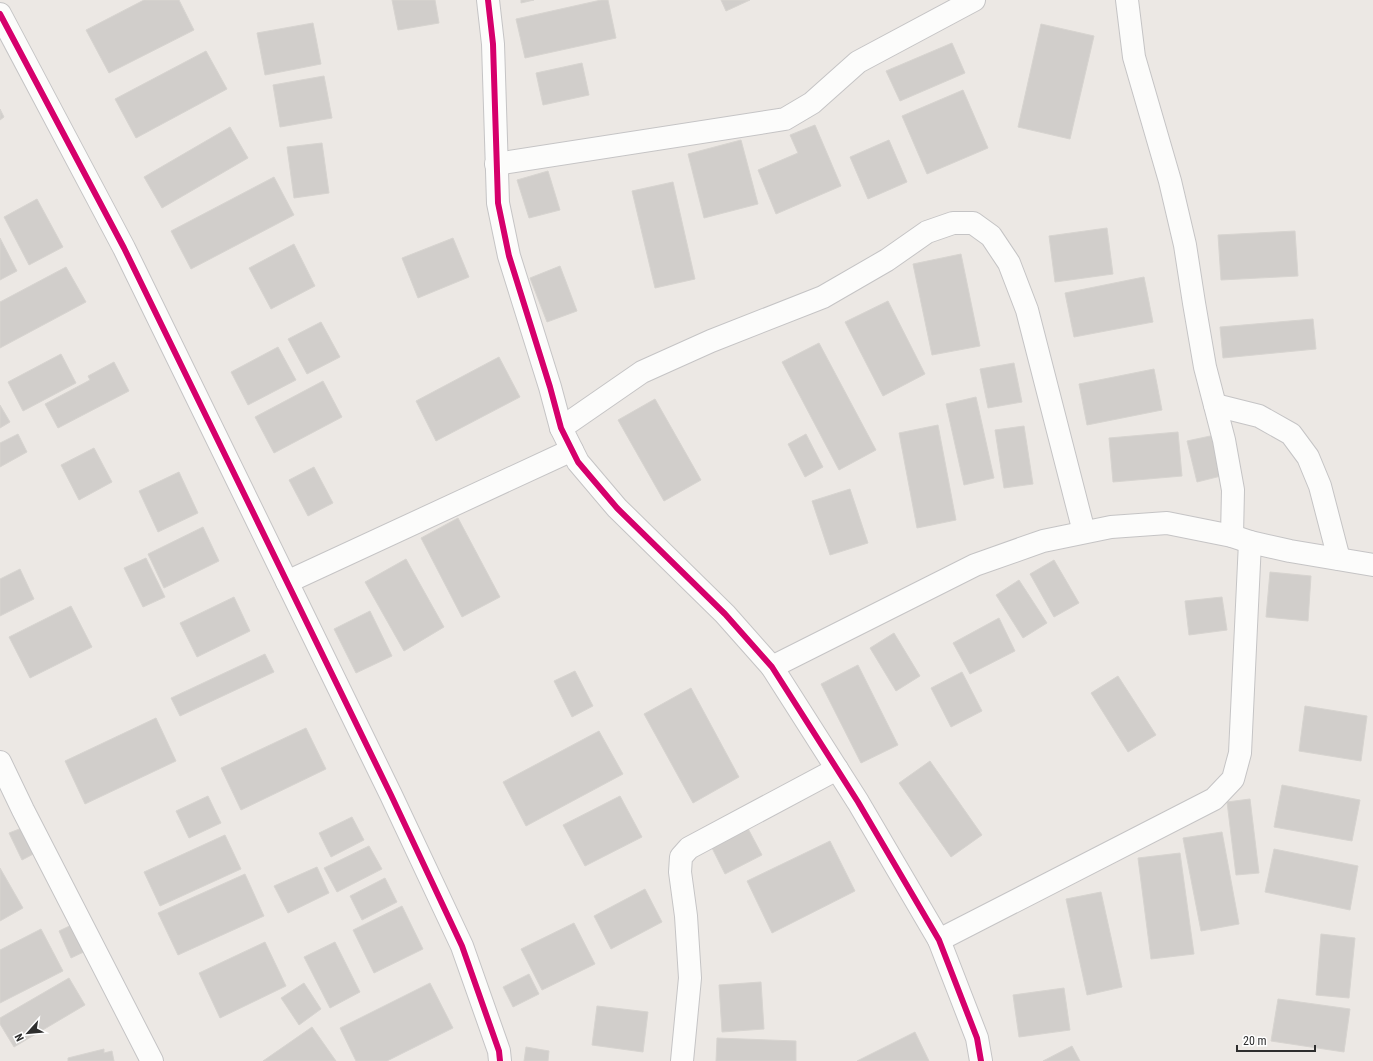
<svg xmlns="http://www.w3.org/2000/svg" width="1373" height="1061" font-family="'Roboto Condensed',sans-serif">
<rect width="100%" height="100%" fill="#ece8e4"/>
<g fill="#d1cecb" stroke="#d7d4d0">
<polygon points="144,0 179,0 194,30 109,73 86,30"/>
<polygon points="392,0 435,0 439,23 398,30"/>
<polygon points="521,0 534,0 521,3"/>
<polygon points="601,0 608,0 616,38 525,58 516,19"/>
<polygon points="721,0 750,0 726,11"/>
<polygon points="313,23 321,64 265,75 257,33"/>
<polygon points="1041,24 1094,36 1070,139 1018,127"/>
<polygon points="952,43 965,73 900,101 886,71"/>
<polygon points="206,51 227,89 136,138 115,99"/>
<polygon points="582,63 589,95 543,105 536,73"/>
<polygon points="324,76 332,118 280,127 273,85"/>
<polygon points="963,90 988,148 927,174 902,116"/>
<polygon points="0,109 4,117 0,120"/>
<polygon points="815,125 841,186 776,214 758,170 798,153 790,135"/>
<polygon points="230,127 248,158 162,208 144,177"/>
<polygon points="741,140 758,204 704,218 688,154"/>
<polygon points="889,140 907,182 868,199 850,157"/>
<polygon points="322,143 329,193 294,198 287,147"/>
<polygon points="548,171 560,210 529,218 517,180"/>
<polygon points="274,177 294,215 191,269 171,231"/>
<polygon points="673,182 695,279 655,288 632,191"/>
<polygon points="37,199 63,247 29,265 4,217"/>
<polygon points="1107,228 1113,274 1055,282 1049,236"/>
<polygon points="1295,231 1298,276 1221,280 1218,235"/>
<polygon points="0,238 17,271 0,280"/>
<polygon points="453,238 469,277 418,298 402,258"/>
<polygon points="294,244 315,286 271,309 249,268"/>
<polygon points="961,254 980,346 932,355 913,264"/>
<polygon points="560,266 577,311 547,322 530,278"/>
<polygon points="66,267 86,302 0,348 0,302"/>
<polygon points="1144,277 1153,322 1074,337 1065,293"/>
<polygon points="888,301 925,374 883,396 845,322"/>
<polygon points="1313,319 1316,349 1223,358 1220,327"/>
<polygon points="321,322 340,357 307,374 288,339"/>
<polygon points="819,343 876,450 839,470 782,362"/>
<polygon points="278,347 296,380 248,405 231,372"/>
<polygon points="61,354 76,383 23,411 8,382"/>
<polygon points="499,357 520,397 436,441 416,401"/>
<polygon points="114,362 129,391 58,428 45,404 90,380 88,376"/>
<polygon points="1014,363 1022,402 988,408 980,369"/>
<polygon points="1154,369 1162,410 1087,425 1079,384"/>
<polygon points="323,381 342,417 274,453 255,417"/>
<polygon points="976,397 994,478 964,485 946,404"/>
<polygon points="655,399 701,480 664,501 618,420"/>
<polygon points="0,405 10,422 0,428"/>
<polygon points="938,425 956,520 917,528 899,433"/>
<polygon points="1024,426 1033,484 1004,488 995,430"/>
<polygon points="1178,432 1182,476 1113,482 1109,438"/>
<polygon points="18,434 27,452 0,467 0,443"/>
<polygon points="806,434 823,467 805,477 788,444"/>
<polygon points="1215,435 1225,475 1197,482 1187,441"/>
<polygon points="94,448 112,482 79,500 61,465"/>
<polygon points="314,467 333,503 308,516 289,480"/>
<polygon points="179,472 198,513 158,532 139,491"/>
<polygon points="850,489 868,543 830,555 812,501"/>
<polygon points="458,518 500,597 462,617 421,538"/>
<polygon points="203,527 219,561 164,588 148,554"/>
<polygon points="146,558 165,597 143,607 124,568"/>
<polygon points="406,559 444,627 404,651 365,582"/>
<polygon points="1054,560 1079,603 1054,617 1030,574"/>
<polygon points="20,569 34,599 0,616 0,579"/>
<polygon points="1270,572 1311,576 1308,621 1266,617"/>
<polygon points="1019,580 1047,623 1023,638 996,595"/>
<polygon points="234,597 250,631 197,657 180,623"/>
<polygon points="1222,597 1227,630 1189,635 1185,601"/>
<polygon points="71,606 92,647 30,678 9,637"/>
<polygon points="370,611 392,656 356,673 334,629"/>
<polygon points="999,618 1015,651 970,674 953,643"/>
<polygon points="894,633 920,676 896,691 870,648"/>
<polygon points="265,654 274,672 180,716 171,698"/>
<polygon points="858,665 898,745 861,763 821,684"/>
<polygon points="575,671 593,706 572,717 554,681"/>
<polygon points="962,672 982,711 951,727 931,688"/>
<polygon points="1118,676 1156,735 1128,752 1091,693"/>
<polygon points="691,688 739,777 693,803 644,714"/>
<polygon points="1305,706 1367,716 1361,761 1299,751"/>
<polygon points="156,718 176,761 85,804 65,761"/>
<polygon points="306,728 326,769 241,810 221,768"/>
<polygon points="599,731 623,774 526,826 503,782"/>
<polygon points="930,761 982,835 951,857 899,783"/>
<polygon points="1282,785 1360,800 1352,841 1274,827"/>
<polygon points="208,796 221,823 189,838 176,811"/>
<polygon points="620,796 642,837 585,866 563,825"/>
<polygon points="1250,799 1259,873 1236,875 1227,802"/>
<polygon points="352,817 364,840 331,857 319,833"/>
<polygon points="744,821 762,855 725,874 708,840"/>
<polygon points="27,826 39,851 22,860 9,833"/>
<polygon points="1222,832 1239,924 1201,931 1183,838"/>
<polygon points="225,835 241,869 160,906 144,872"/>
<polygon points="830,841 855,891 772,933 747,881"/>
<polygon points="369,846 382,869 337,892 324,868"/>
<polygon points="1274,849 1358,866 1350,910 1265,892"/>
<polygon points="1180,853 1194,954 1151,959 1138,858"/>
<polygon points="317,867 329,893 288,913 274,886"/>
<polygon points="0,868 23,908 0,921"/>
<polygon points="245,874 264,916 178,955 158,913"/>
<polygon points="385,878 397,902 362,920 350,896"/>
<polygon points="645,889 662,922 611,949 594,916"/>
<polygon points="1101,892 1122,987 1087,995 1066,899"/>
<polygon points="402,906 423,949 374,973 353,930"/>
<polygon points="78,922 90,949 71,958 59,931"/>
<polygon points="574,923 595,964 542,990 521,949"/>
<polygon points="41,929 63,971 0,1003 0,950"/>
<polygon points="1321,934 1355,938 1349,998 1316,995"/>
<polygon points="265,942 286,986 220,1018 199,973"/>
<polygon points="335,942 360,992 330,1008 304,957"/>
<polygon points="529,974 539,994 513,1007 503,987"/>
<polygon points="69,978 85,1005 14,1047 0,1024 0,1018"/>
<polygon points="761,982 764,1029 722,1032 719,985"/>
<polygon points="304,983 321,1009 299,1025 281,998"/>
<polygon points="430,983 453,1028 387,1061 356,1061 340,1028"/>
<polygon points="1064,988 1070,1030 1019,1037 1013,995"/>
<polygon points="1278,999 1350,1009 1344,1052 1271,1041"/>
<polygon points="597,1006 648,1012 643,1052 592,1045"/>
<polygon points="312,1027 336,1061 263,1061"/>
<polygon points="915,1032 929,1061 857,1061"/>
<polygon points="717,1038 796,1041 796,1061 716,1061"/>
<polygon points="1072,1046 1080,1061 1043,1061"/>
<polygon points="526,1047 549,1051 548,1061 524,1061"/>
<polygon points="104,1049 104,1053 112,1051 114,1061 68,1061 68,1058"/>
</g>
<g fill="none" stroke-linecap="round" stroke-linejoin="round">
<defs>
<g id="street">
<polyline points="488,0 493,44 498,203 509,256 550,387 561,428 578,462 617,508 725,614 772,667 858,802 939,940 977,1038 981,1061"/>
<polyline points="1127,0 1134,57 1170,181 1185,245 1194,303 1205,367 1224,440 1233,490 1232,536"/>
<polyline points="0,14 124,248 391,795 462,946 499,1051 500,1061"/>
<polyline points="496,164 785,119 812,103 858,62 974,0"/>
<polyline points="1215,405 1259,416 1291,434 1308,457 1320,486 1339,559"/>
<polyline points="561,428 642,372 711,341 823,297 887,260 927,232 953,223 973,223 991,236 1009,263 1027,310 1084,532"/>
<polyline points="287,582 572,450"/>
<polyline points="772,667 975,565 1043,541 1111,527 1167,523 1232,536 1250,542 1290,551 1373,565"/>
<polyline points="0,762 23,810 152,1061"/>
<polyline points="939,940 1214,799 1233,779 1240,753 1250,542"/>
<polyline points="682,1061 690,978 686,916 680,872 681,857 689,848 837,769"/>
</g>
</defs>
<use href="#street" stroke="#c5c4c5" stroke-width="24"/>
<use href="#street" stroke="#fcfcfb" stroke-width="22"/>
<defs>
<g id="cycleway">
<polyline points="488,0 493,44 498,203 509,256 550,387 561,428 578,462 617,508 725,614 772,667 858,802 939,940 977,1038 981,1061"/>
<polyline points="0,14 124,248 391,795 462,946 499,1051 500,1061"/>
</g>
</defs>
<use href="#cycleway" stroke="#fff" stroke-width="8"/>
<use href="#cycleway" stroke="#d6006c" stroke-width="6"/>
</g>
<g transform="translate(28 1033) rotate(243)" stroke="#ffffff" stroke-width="3" paint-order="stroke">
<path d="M0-3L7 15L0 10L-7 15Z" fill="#2e2e2e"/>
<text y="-6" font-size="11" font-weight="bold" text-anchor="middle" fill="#2e2e2e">N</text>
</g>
<path d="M1237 1045v6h78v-6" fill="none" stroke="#2e2e2e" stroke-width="2"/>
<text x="1243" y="1045" font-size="12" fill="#2e2e2e" stroke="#ffffff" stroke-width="3" paint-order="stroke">20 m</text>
</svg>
